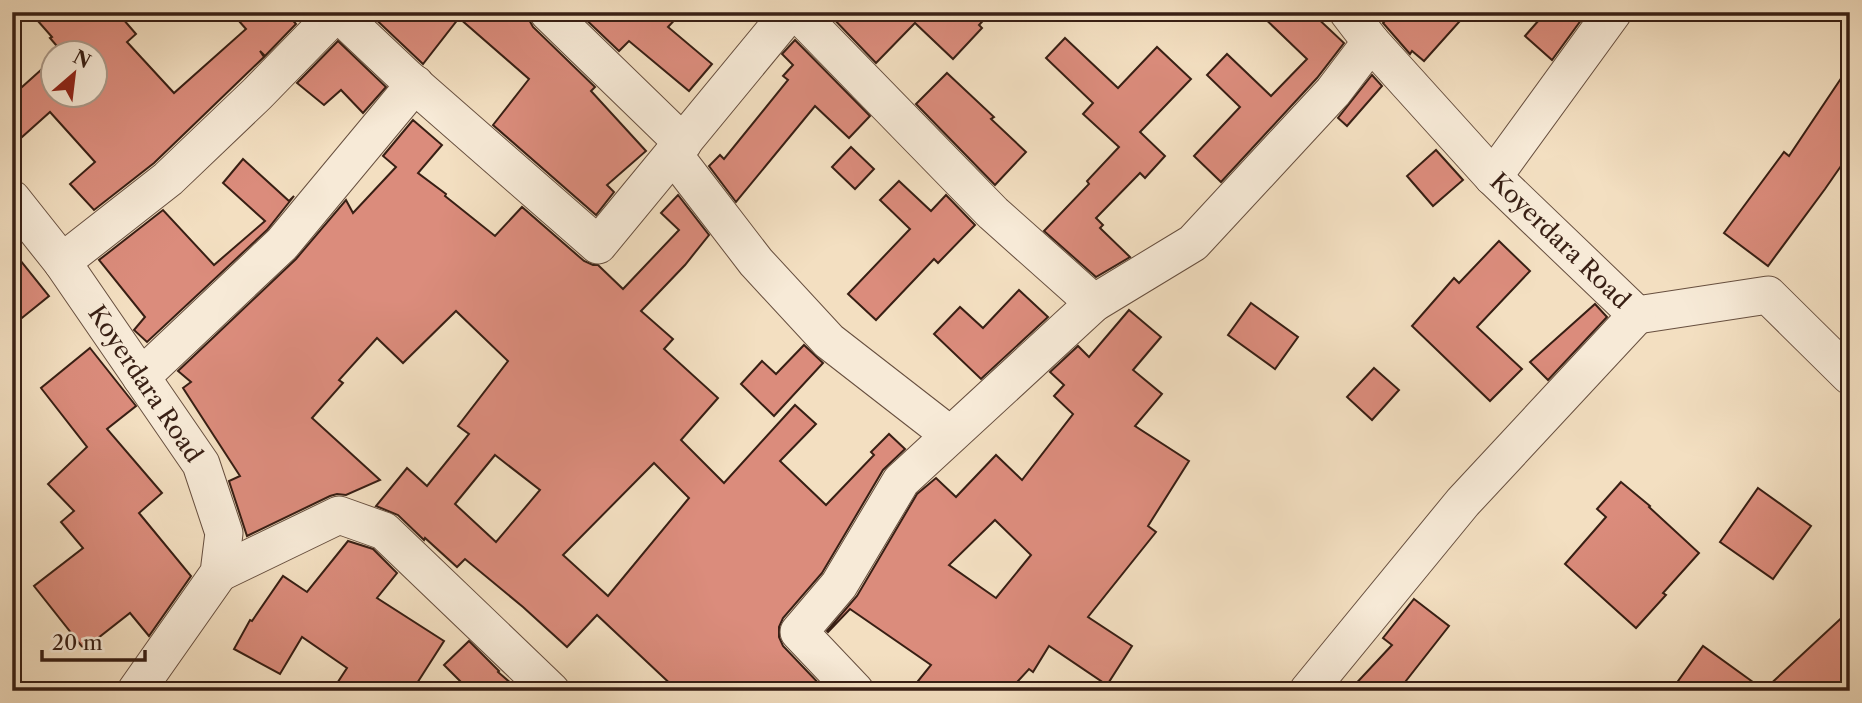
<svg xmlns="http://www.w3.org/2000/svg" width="1862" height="703" font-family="'Libre Caslon Text',serif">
<rect width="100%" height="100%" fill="#f3dfc1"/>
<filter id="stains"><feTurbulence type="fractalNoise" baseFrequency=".00286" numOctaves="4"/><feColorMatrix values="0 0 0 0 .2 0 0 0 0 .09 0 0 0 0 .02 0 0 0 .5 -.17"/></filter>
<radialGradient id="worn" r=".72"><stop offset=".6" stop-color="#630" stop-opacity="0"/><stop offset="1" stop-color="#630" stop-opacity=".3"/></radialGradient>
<g fill="#db8c7c" stroke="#381f14" stroke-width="2" fill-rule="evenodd">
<polygon points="30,12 117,12 136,34 127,42 174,93 246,29 231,12 286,12 296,24 265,56 260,51 264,57 154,163 94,210 70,184 95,162 50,112 12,146 12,96 52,60 52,94 94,94 94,52 61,52 62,52 50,38 52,37"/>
<polygon points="368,12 528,12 528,18 533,27 595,87 591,91 646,151 607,185 614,192 596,215 493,125 529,79 459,18 423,64"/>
<polygon points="578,12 682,12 668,27 712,64 689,91 629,41 619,51"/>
<polygon points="827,12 991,12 979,25 982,28 953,59 915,23 876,63"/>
<polygon points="1258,12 1311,12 1344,43 1317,78 1221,182 1194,156 1240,107 1207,75 1227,54 1271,96 1307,59"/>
<polygon points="1393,12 1468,12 1424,61 1412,51 1410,54 1383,23"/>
<polygon points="1546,12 1587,12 1552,60 1525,36"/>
<polygon points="1065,38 1118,88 1157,47 1191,79 1140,132 1165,156 1145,178 1140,173 1096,218 1103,225 1100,228 1130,257 1096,277 1044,231 1089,184 1087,181 1119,147 1083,114 1093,103 1046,58"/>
<polygon points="795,40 870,116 849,138 815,106 736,202 709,166 720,155 724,159 788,80 783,76 793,65 782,54"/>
<polygon points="338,41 386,87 363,113 341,90 324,105 297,83"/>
<polygon points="1850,65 1850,153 1825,189 1768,266 1724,233 1784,152 1789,156"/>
<polygon points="947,73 994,117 991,119 1026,152 995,185 916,104"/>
<polygon points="1372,75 1382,86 1347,126 1338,118"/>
<path d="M413 120 442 145 418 173 446 194 445 196 495 236 522 207 584 261 593 265H598L623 289 679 230 661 213 678 195 709 235 685 265 641 311 673 339 664 349 718 398 681 440 724 483 795 405 816 424 780 461 826 505 874 455 871 452 889 434 905 449 883 470 822 573 783 618 779 627V637L783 646 826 691H678L597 615 567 647 523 607 465 559 457 567 425 538 424 540 398 515 376 506 407 468 427 486 469 434 458 426 508 361 456 311 403 363 377 338 339 380 343 383 312 418 380 480 346 495 337 494 330 496 247 536 229 481 240 476 183 388 191 382 178 371 296 259 346 200 353 213 396 167 383 156ZM495 455 540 490 496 542 455 504ZM654 463 689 498 608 596 563 555Z"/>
<polygon points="851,147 874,169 855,189 832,167"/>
<polygon points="1436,150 1463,180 1433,206 1407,176"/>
<polygon points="243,159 289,201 294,196 267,230 147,342 134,330 145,317 99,260 163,210 214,265 265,221 223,183"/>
<polygon points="899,181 931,211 946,195 975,225 938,263 934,259 876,320 848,294 910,229 880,200"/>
<polygon points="1499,241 1530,271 1477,327 1522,369 1490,401 1412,326 1454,278 1459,283"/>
<polygon points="12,250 49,296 12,326"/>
<polygon points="1019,290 1048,317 981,379 934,334 960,307 983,328"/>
<polygon points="1251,303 1298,337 1275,369 1228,335"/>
<polygon points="1595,304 1607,317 1548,380 1530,362"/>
<path d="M1129 310 1161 337 1133 370 1162 394 1135 426 1189 461 1148 526 1156 532 1088 617 1132 646 1107 685 1049 646 1033 672 1029 669 1009 691H910L931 665 850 609 828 632 827 631 857 596 917 494 936 478 956 497 996 455 1022 480 1073 414 1054 396 1064 385 1050 372 1078 346 1089 357ZM995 520 1031 555 996 598 949 565Z"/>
<polygon points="804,345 823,363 774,416 741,384 762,361 776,374"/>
<polygon points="90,348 136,406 107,429 162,493 139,513 191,576 149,636 130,613 84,649 34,586 83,548 61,522 74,511 48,484 87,447 41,388"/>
<polygon points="1374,368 1399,390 1372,420 1347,397"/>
<polygon points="1621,482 1650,506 1649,507 1699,553 1663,593 1666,595 1636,628 1565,564 1606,517 1597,509"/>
<polygon points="1758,488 1811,526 1773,579 1720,542"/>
<polygon points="348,541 373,549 397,573 377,598 444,641 412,691 332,691 347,668 302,637 280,674 234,649 250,620 252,621 283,576 307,592"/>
<polygon points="1414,599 1449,626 1398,691 1349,691 1392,645 1383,638"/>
<polygon points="1850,610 1850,691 1671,691 1703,646 1764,690"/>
<polygon points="469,641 499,671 498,672 520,691 470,691 444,665"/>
</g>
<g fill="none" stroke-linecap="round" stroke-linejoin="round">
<defs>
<g id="minor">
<polyline points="337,12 407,78 598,245 790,12"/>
<polyline points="548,12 683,143"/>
<polyline points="797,12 993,213 1094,303"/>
<polyline points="1348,12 1371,42 1493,177 1637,315 1768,295 1850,376"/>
<polyline points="673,154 756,262 829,341 950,435"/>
<polyline points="1493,177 1613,12"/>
<polyline points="12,199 62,262 201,464 224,533 219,573 136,691"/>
<polyline points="62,262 168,179 257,94 337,12"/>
<polyline points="141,377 282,244 415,84"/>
<polyline points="219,573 339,515 384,531 551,691"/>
<polyline points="855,691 799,632 839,585 901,481 1094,303 1193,243 1333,92 1371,42"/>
<polyline points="1308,691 1463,502 1637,315"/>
</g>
</defs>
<use href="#minor" stroke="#674f3f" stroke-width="39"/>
<use href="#minor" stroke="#f7ead7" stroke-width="37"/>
</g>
<g text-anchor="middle" stroke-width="7" stroke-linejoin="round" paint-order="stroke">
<g font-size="24" fill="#381f14" stroke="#f7ead7">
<text transform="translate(1560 241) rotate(44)" y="8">Koyerdara Road</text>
<text transform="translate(145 384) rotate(56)" y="8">Koyerdara Road</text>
</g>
</g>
<rect width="1862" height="703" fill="none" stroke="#f3dfc1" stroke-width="42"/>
<rect x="14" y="14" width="1834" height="675" fill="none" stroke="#381f14" stroke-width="3.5"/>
<rect x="21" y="21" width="1820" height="661" fill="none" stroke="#381f14" stroke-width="2"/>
<g transform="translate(74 74) rotate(28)"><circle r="33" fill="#f7ead7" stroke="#ab9989" stroke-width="2"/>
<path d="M0-5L12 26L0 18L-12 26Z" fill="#8f2418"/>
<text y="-10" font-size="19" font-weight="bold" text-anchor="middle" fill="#381f14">N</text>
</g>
<path d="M42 650v10h103v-10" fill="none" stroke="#381f14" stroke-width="3.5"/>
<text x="52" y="650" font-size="21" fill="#381f14" stroke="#f7ead7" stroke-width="5" paint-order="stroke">20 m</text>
<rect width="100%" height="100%" filter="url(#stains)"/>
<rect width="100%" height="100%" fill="url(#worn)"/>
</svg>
